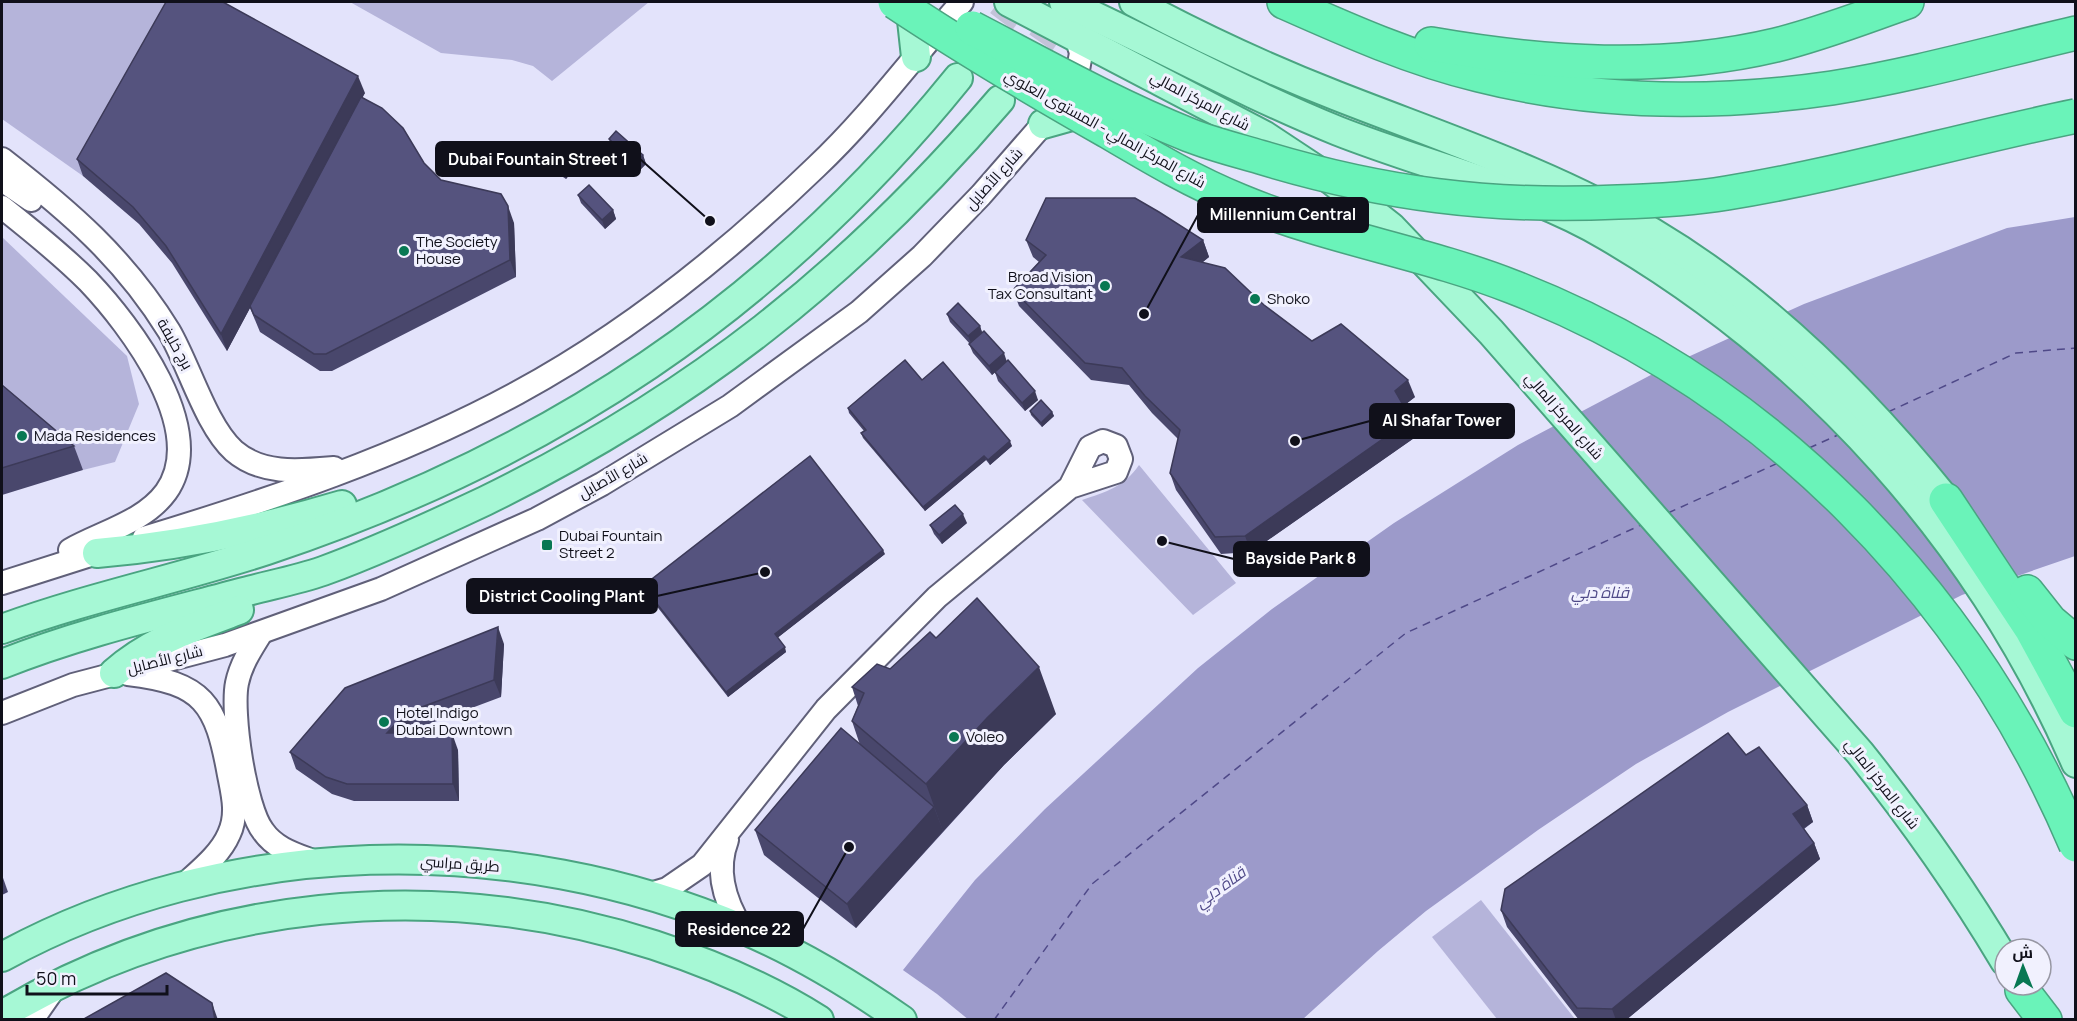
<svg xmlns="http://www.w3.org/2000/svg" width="2077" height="1021" font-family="Manrope,Cairo,sans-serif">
<rect width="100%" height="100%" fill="#e3e3fb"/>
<g fill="#b5b4da">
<polygon points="2,2 181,2 83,176 2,119"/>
<polygon points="350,2 649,2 552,81 533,66 512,60 441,53"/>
<polygon points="2,237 127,356 139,404 115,462 83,470 2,401"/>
<path d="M1139 465 1236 583 1193 615 1082 500C1106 492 1124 487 1139 465Z"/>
<polygon points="1481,900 1575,1019 1497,1019 1432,937"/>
</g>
<polygon fill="#9c9aca" points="2075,217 2075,556 1962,595 1728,712 1636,764 1538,830 1426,911 1378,951 1303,1019 863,1020 975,880 1045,809 1198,668 1272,609 1394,523 1518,445 1666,367 1804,304 2007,228"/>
<polygon fill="#e3e3fb" points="900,968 937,994 969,1020 860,1020"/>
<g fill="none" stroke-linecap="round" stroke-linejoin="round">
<g stroke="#4f4988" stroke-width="1.5" stroke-dasharray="8 6" stroke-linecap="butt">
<polyline points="1888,412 2016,353 2076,348"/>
<polyline points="1809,448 1838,435"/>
<polyline points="1668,513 1778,463"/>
<polyline points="994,1020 1092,884 1406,633 1641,525"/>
</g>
<g stroke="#c3c3d9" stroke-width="28" stroke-dasharray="28 14" stroke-linecap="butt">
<polyline points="976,55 1016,2"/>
<polyline points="1017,77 1066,6"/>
</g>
<defs>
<g id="minor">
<path d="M2 159C69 211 124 258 169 331 189 365 206 426 234 451 262 475 299 471 334 468"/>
<polyline points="2,180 31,200"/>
<path d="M2 207C31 230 61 254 88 281 130 325 210 430 166 492 144 522 102 532 70 550"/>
<path d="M144 538C272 499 399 457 517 393 626 334 727 253 816 167 870 116 913 57 962 2"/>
<polyline points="2,583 112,548"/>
<path d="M261 633C251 649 241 664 237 683 231 712 245 808 263 831 276 850 298 855 318 863"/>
<path d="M128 674C204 683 216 703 229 775 233 795 238 815 229 834 220 855 199 871 183 886"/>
<polyline points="2,713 73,685 225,645 381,589 537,519 602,484 730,406 859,312 922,256 981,195 1043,124 1078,70 1081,53 1073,26"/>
<path d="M727 840C715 871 725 902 742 929"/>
<polyline points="647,895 667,889 702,865 826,709 937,597 1070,487 1116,472 1121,459 1116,446 1103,441 1090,447 1070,487"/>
<polyline points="32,1020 55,987"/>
</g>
<g id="major">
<polyline points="910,2 916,57"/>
<path d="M1009 2 1265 136 1330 179 1391 227 1491 332 1860 753C1912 818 1962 889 2005 961"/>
<path d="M1064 2C1156 44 1244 93 1338 131 1424 165 1528 189 1607 236 1814 357 1981 543 2076 763"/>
<path d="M1134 2C1199 37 1268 69 1337 96 1444 138 1554 174 1653 233 1767 301 1863 397 1946 500"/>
<polyline points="1043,124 1093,110"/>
<path d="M97 553C180 546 262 529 342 505"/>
<path d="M2 629C89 597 179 579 267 550 549 456 772 308 958 78"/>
<path d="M2 664C80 633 162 614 244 592 270 585 297 580 323 571 378 551 432 526 485 501 693 399 849 276 1000 100"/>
<path d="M114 673C150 641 194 627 239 610"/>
<path d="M2 957C224 835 513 829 745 930 801 954 852 985 902 1020"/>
<path d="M2 1015C198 898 437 875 654 945 712 964 767 987 819 1020"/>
</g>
<g id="highway">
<path d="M1284 2C1347 30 1412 59 1479 75 1594 104 1715 105 1832 88 1914 75 1995 52 2076 33"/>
<path d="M1431 44C1546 64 1662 72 1776 45 1821 34 1864 17 1907 2"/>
<polyline points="1946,500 2032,630 2076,711"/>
<polyline points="2027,592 2050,621 2076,643"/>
<polyline points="2022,990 2045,1020"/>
</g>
</defs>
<use href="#minor" stroke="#606079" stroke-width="26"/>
<use href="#major" stroke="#4aa481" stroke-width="32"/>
<use href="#highway" stroke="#4aa481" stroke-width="36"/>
<use href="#minor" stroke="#fff" stroke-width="22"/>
<use href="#major" stroke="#a6f8d5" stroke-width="28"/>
<use href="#highway" stroke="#6af3b9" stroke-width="33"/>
<defs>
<g id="highway-bridge">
<path d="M895 2C964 48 1035 90 1107 131 1151 157 1193 182 1240 201 1329 238 1424 252 1513 287 1770 387 1969 593 2076 845"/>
<path d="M972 28C1043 65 1114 105 1189 135 1212 144 1236 150 1260 157 1382 194 1491 208 1618 202 1654 201 1691 199 1727 193 1844 174 1959 140 2076 116"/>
</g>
</defs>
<use href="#highway-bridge" stroke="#4aa481" stroke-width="36" stroke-linecap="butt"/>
<use href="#highway-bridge" stroke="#6af3b9" stroke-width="33"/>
</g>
<g fill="#49476c">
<polygon points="365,93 362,97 424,163 441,180 514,223 516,277 332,371 320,371 260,332 250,308 227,351 172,263 139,224 83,176 77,159"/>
<polygon points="609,139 643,155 646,164 638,172 612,148"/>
<polygon points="580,161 566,179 554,171 553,166"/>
<polygon points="578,195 613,210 616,219 605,229 581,203"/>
<polygon points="1026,240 1203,240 1209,257 1203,262 1264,305 1312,341 1415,397 1403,406 1411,419 1417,436 1251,552 1221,554 1176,490 1170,473 1178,439 1152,413 1129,385 1091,380 1019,306 1013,290 1039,262 1033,257"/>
<polygon points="947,314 980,326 982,333 1038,400 1025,411 998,381 995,372 992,375 973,353 969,344 970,344 950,322"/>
<polygon points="922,380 1012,446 990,465 986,460 925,511 863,438 861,433 864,431 849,413 848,408"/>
<polygon points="2,385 74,446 83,470 2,495"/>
<polygon points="1030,411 1052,412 1054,416 1042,427 1031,415"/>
<polygon points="967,523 942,544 934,534 930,525"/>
<polygon points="885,554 777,638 786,652 728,697 644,590 643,586"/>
<polygon points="936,638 1056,714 1004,765 856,928 764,855 755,830 860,745 852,721 858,706 852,687 890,669"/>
<polygon points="504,644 501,697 413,730 409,733 458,750 459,801 354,801 332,794 296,769 290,752"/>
<polygon points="1746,755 1807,805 1813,822 1804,829 1814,843 1820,859 1626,1020 1579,1020 1507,927 1501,910"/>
<polygon points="2,875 8,892 2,895"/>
</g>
<g fill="#3c3a58">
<polygon points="358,76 365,93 227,351 221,334"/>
<polygon points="643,155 646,164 638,172 635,163"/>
<polygon points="579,157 580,161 566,179 565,175"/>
<polygon points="508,206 514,223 516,277 510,260"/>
<polygon points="613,210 616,219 605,229 602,220"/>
<polygon points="1203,240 1209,257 1187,274 1181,257"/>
<polygon points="980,326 983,335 972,345 968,336"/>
<polygon points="1004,353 1007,362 992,375 989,366"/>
<polygon points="1408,380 1415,397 1401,408 1395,391"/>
<polygon points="1035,391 1038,400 1025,411 1022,403"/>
<polygon points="1052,412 1054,416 1042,427 1041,423"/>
<polygon points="1411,419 1417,436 1251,552 1245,536"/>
<polygon points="1010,441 1012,446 990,465 988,460"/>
<polygon points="984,456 986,460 925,511 923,507"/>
<polygon points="963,514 967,523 942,544 939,535"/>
<polygon points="883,550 885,554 776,639 775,634"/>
<polygon points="498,627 504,644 501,697 494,680"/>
<polygon points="785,647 786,652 728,697 726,692"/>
<polygon points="1039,667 1056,714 1004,765 943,831 926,784 987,718"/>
<polygon points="406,713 413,730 393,750 387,733"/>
<polygon points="452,733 458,750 459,801 453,784"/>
<polygon points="1807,805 1813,822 1799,831 1793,814"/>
<polygon points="934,807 943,831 856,928 847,904"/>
<polygon points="1814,843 1820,859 1626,1020 1616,1020 1612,1009"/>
<polygon points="212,1003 218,1020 215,1020"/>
</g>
<g fill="#55537e" stroke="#3c3a58" stroke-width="1.5">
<polygon points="166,2 223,2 358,76 221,334 166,246 133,207 77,159"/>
<polygon points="361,97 382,108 403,128 424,163 441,180 501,194 508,206 510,260 326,354 314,354 254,315 250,306"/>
<polygon points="616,131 643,155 635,163 609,139"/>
<polygon points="589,185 613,210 602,220 578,195"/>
<polygon points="1046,198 1135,198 1159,212 1203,240 1181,257 1225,268 1264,305 1312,341 1341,324 1408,380 1395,391 1411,419 1245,536 1215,537 1170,473 1180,430 1145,396 1122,368 1085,363 1013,290 1046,255 1026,240"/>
<polygon points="958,303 980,326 968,336 947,314"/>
<polygon points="984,331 1004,353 989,366 969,344"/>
<polygon points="905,360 922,380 943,362 1010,441 988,460 984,456 923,507 861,433 866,430 848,408"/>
<polygon points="1008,360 1035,391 1022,403 995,372"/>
<polygon points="2,385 74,446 2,468"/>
<polygon points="1041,400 1052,412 1041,423 1030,411"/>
<polygon points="810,456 883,550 775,634 785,647 726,692 643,586"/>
<polygon points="955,505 963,514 939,535 930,525"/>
<polygon points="977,598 1039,667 987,718 926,784 852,721 864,693 852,687 877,664 890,669 930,632 936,638"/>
<polygon points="498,627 494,680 406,713 387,733 452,733 453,784 347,784 326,777 290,752 345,688"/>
<polygon points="841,728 934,807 847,904 755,830"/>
<polygon points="1728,733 1746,755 1759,747 1807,805 1793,814 1814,843 1612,1009 1577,1008 1501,910 1505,889"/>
<polygon points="166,973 212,1003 215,1020 82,1020"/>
</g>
<g fill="#087853" stroke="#f1f1fe" stroke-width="2">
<circle cx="404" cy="251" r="6"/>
<circle cx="1105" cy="286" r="6"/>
<circle cx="1255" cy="299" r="6"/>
<circle cx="22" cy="436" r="6"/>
<rect x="541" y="539" width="12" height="12" rx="3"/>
<circle cx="384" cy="722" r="6"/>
<circle cx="954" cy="737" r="6"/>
</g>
<g text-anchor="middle" stroke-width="6" stroke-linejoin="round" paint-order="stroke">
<g font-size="15" fill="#10101a" stroke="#f1f1fe">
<text transform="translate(1200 101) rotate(28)" y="5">شارع المركز المالي</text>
<text transform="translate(1105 129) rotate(29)" y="5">شارع المركز المالي - المستوى العلوي</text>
<text transform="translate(994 179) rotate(-48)" y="5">شارع الأصايل</text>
<text transform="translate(175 344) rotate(60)" y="5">برج خليفة</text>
<text transform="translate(1564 416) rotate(49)" y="5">شارع المركز المالي</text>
<text transform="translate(613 476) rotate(-30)" y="5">شارع الأصايل</text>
<text transform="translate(165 660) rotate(-14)" y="5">شارع الأصايل</text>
<text transform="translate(1882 784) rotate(52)" y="5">شارع المركز المالي</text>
<text transform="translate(460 864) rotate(4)" y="5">طريق مراسي</text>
</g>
<g font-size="15" fill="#10101a" stroke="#f1f1fe" text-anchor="start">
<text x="416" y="247">The Society<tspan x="416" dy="17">House</tspan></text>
<text x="1093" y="282" text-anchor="end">Broad Vision<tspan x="1093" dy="17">Tax Consultant</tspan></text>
<text x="1267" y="304">Shoko</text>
<text x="34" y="441">Mada Residences</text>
<text x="559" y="541">Dubai Fountain<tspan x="559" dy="17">Street 2</tspan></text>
<text x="396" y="718">Hotel Indigo<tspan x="396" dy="17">Dubai Downtown</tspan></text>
<text x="966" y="742">Voleo</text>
</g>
<g font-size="16" font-style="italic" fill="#4f4988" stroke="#f1f1fe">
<text x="1600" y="598">قناة دبي</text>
<text transform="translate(1220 887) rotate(-36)" y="6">قناة دبي</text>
</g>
</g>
<path fill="none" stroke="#10101a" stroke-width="2" d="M710 221L640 159M1144 314L1198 215M1295 441L1370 421M1162 541L1234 559M765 572L657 596M849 847L803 929"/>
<g fill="#10101a" stroke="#f1f1fe" stroke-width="2">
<circle cx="710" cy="221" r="6"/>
<circle cx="1144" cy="314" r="6"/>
<circle cx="1295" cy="441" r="6"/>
<circle cx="1162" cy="541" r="6"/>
<circle cx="765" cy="572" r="6"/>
<circle cx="849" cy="847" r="6"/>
</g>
<g fill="#10101a" stroke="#10101a" stroke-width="2">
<rect x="436" y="142" width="204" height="34" rx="6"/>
<rect x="1198" y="198" width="170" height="34" rx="6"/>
<rect x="1370" y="404" width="144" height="34" rx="6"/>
<rect x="1234" y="542" width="135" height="34" rx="6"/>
<rect x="467" y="579" width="190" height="34" rx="6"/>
<rect x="676" y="912" width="127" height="34" rx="6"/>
</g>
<g font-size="16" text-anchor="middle" font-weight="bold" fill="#fff">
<text x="538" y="165">Dubai Fountain Street 1</text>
<text x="1283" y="220">Millennium Central</text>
<text x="1442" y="426">Al Shafar Tower</text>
<text x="1301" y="564">Bayside Park 8</text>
<text x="562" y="602">District Cooling Plant</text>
<text x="739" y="935">Residence 22</text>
</g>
<rect width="2077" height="1021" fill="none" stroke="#10101a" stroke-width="6"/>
<g transform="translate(2023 967) rotate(359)"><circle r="28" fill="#f1f1fe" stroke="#9797a3" stroke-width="1.5"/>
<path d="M0-4.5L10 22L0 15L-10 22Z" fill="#087853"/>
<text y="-9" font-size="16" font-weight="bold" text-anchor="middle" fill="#10101a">ش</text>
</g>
<path d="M27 985v9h140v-9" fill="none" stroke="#10101a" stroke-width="3"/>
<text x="36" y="985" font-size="18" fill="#10101a" stroke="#f1f1fe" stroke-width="4.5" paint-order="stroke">50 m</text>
</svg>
